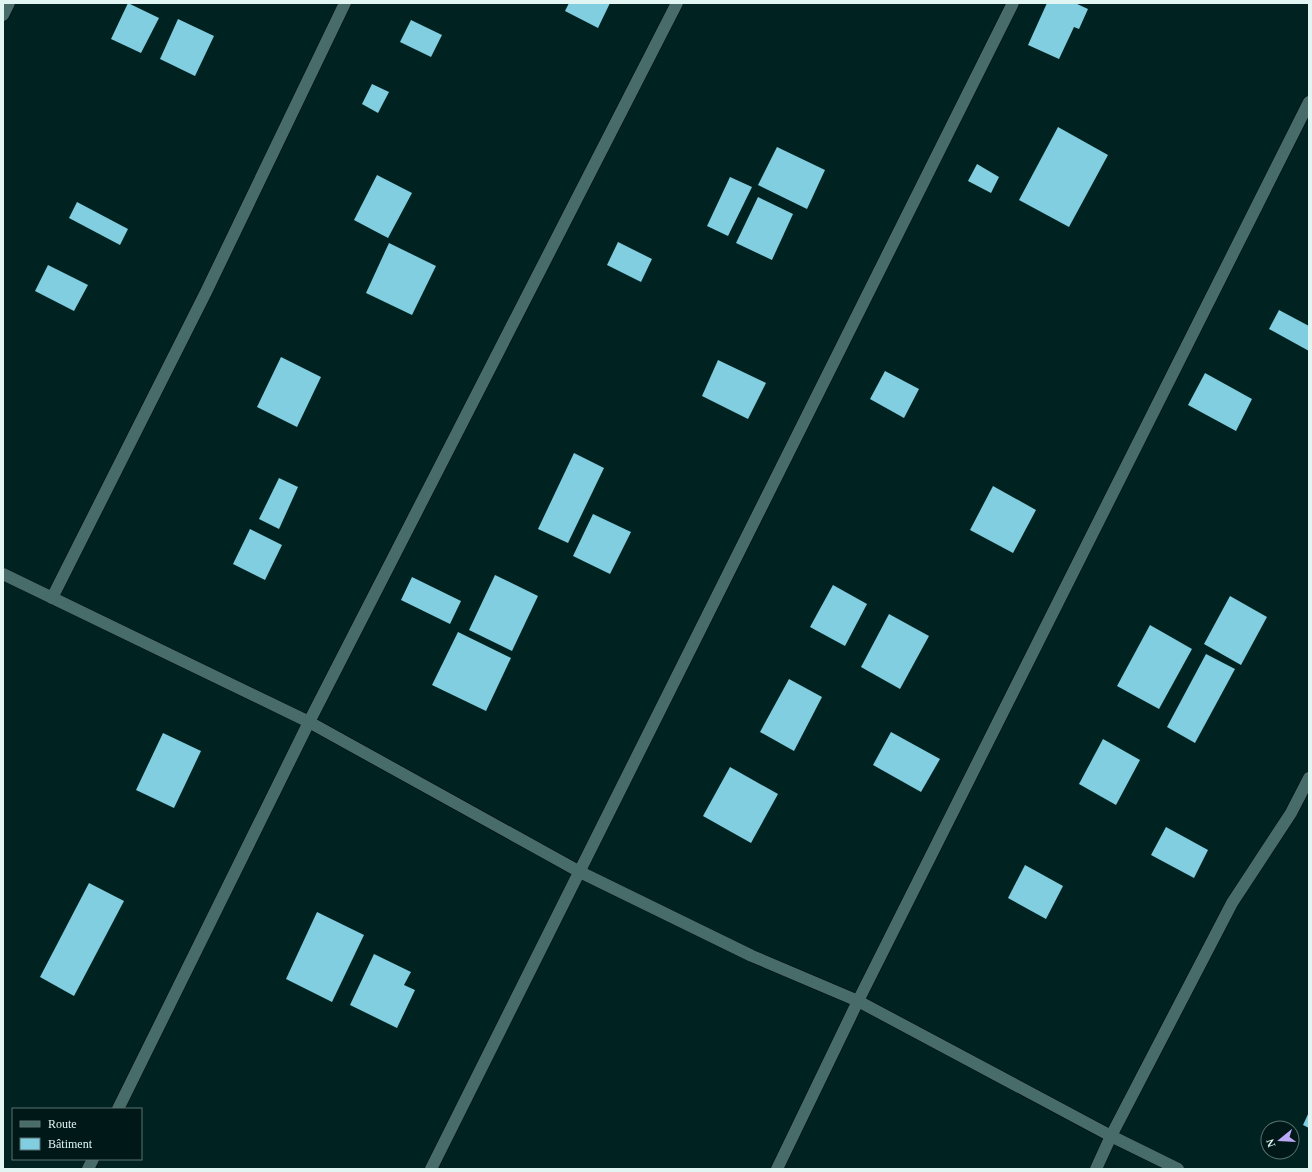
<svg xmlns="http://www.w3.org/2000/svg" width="1312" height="1172" font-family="Georgia,serif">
<rect width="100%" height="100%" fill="#002322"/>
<g fill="#80cedf">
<polygon points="128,3 159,18 141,53 111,39"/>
<polygon points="569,3 610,3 598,28 565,11"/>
<polygon points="1047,3 1075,3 1088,9 1079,29 1074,27 1059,59 1028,45"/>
<polygon points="178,19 214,36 195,76 160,59"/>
<polygon points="411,20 442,35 431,57 400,42"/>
<polygon points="372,84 389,92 378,113 362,104"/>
<polygon points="1058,127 1108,155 1069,227 1019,200"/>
<polygon points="777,147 825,170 807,209 758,185"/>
<polygon points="977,164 999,177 991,193 968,181"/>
<polygon points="377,175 412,193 388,238 354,220"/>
<polygon points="730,177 752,187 728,236 707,226"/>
<polygon points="758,197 793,214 772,260 736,243"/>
<polygon points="77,202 128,229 120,245 69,218"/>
<polygon points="618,242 652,259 641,282 607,265"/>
<polygon points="389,243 436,266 412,315 366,293"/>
<polygon points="48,265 88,285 74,311 35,291"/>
<polygon points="1279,310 1309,326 1309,351 1269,329"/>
<polygon points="281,357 321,377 297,427 257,407"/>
<polygon points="718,360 766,383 748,419 702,396"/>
<polygon points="885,371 919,389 904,418 870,399"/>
<polygon points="1205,373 1252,399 1236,431 1188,405"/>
<polygon points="574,453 604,468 568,543 538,529"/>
<polygon points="279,478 298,487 279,529 259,519"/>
<polygon points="993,486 1036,510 1013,553 970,530"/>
<polygon points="593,514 631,532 610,574 573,556"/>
<polygon points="250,529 282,545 265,580 233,564"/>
<polygon points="495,575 538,596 512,651 469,630"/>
<polygon points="412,577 461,601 450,624 401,600"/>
<polygon points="833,585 867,604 845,646 810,627"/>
<polygon points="1230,596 1267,617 1241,665 1204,644"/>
<polygon points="889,614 929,636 900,689 861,667"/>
<polygon points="1150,625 1192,649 1159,709 1117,686"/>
<polygon points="458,632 511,658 486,711 432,685"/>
<polygon points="1206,654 1235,669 1195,743 1167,727"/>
<polygon points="789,679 822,697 794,751 760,732"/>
<polygon points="891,732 940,759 921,792 873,765"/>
<polygon points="163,733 201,751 174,808 136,790"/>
<polygon points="1103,739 1140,760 1116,805 1079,784"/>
<polygon points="730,767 778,794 751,843 703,816"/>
<polygon points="1166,827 1208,850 1194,878 1151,855"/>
<polygon points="1025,865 1063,886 1046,919 1008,898"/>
<polygon points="89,883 124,901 74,996 40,977"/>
<polygon points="317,912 364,935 332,1002 286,979"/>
<polygon points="374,954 411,972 404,985 415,990 397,1028 350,1005"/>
<polygon points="1309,1112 1309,1128 1303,1125"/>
</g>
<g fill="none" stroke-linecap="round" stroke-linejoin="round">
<defs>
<g id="street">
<polyline points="3,15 9,3"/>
<polyline points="3,574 309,722 580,872 752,956 858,1001 1111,1136 1178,1169"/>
<polyline points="52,598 206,292 345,3"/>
<polyline points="118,1109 309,722 677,3"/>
<polyline points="88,1169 93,1159"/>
<polyline points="431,1169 1013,3"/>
<polyline points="777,1169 858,1001 1309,102"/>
<polyline points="1096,1169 1111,1136 1232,903 1291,813 1309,778"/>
</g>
</defs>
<use href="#street" stroke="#000b0b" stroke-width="13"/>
<use href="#street" stroke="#486c6a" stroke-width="12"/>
</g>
<rect width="1312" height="1172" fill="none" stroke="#e1f5f3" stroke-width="8"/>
<rect x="12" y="1108" width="130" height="52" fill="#001918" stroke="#5a7170"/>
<rect x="20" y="1121" width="20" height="6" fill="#486c6a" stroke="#5a7170"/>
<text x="48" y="1128" font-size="12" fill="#e1f5f3">Route</text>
<rect x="20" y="1138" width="20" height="12" fill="#80cedf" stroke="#5a7170"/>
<text x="48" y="1148" font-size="12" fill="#e1f5f3">Bâtiment</text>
<g transform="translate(1280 1140) rotate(252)"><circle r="19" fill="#001918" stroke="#5a7170"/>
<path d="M0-3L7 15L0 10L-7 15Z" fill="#bcaaf6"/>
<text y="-6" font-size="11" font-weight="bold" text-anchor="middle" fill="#e1f5f3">N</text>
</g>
</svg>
